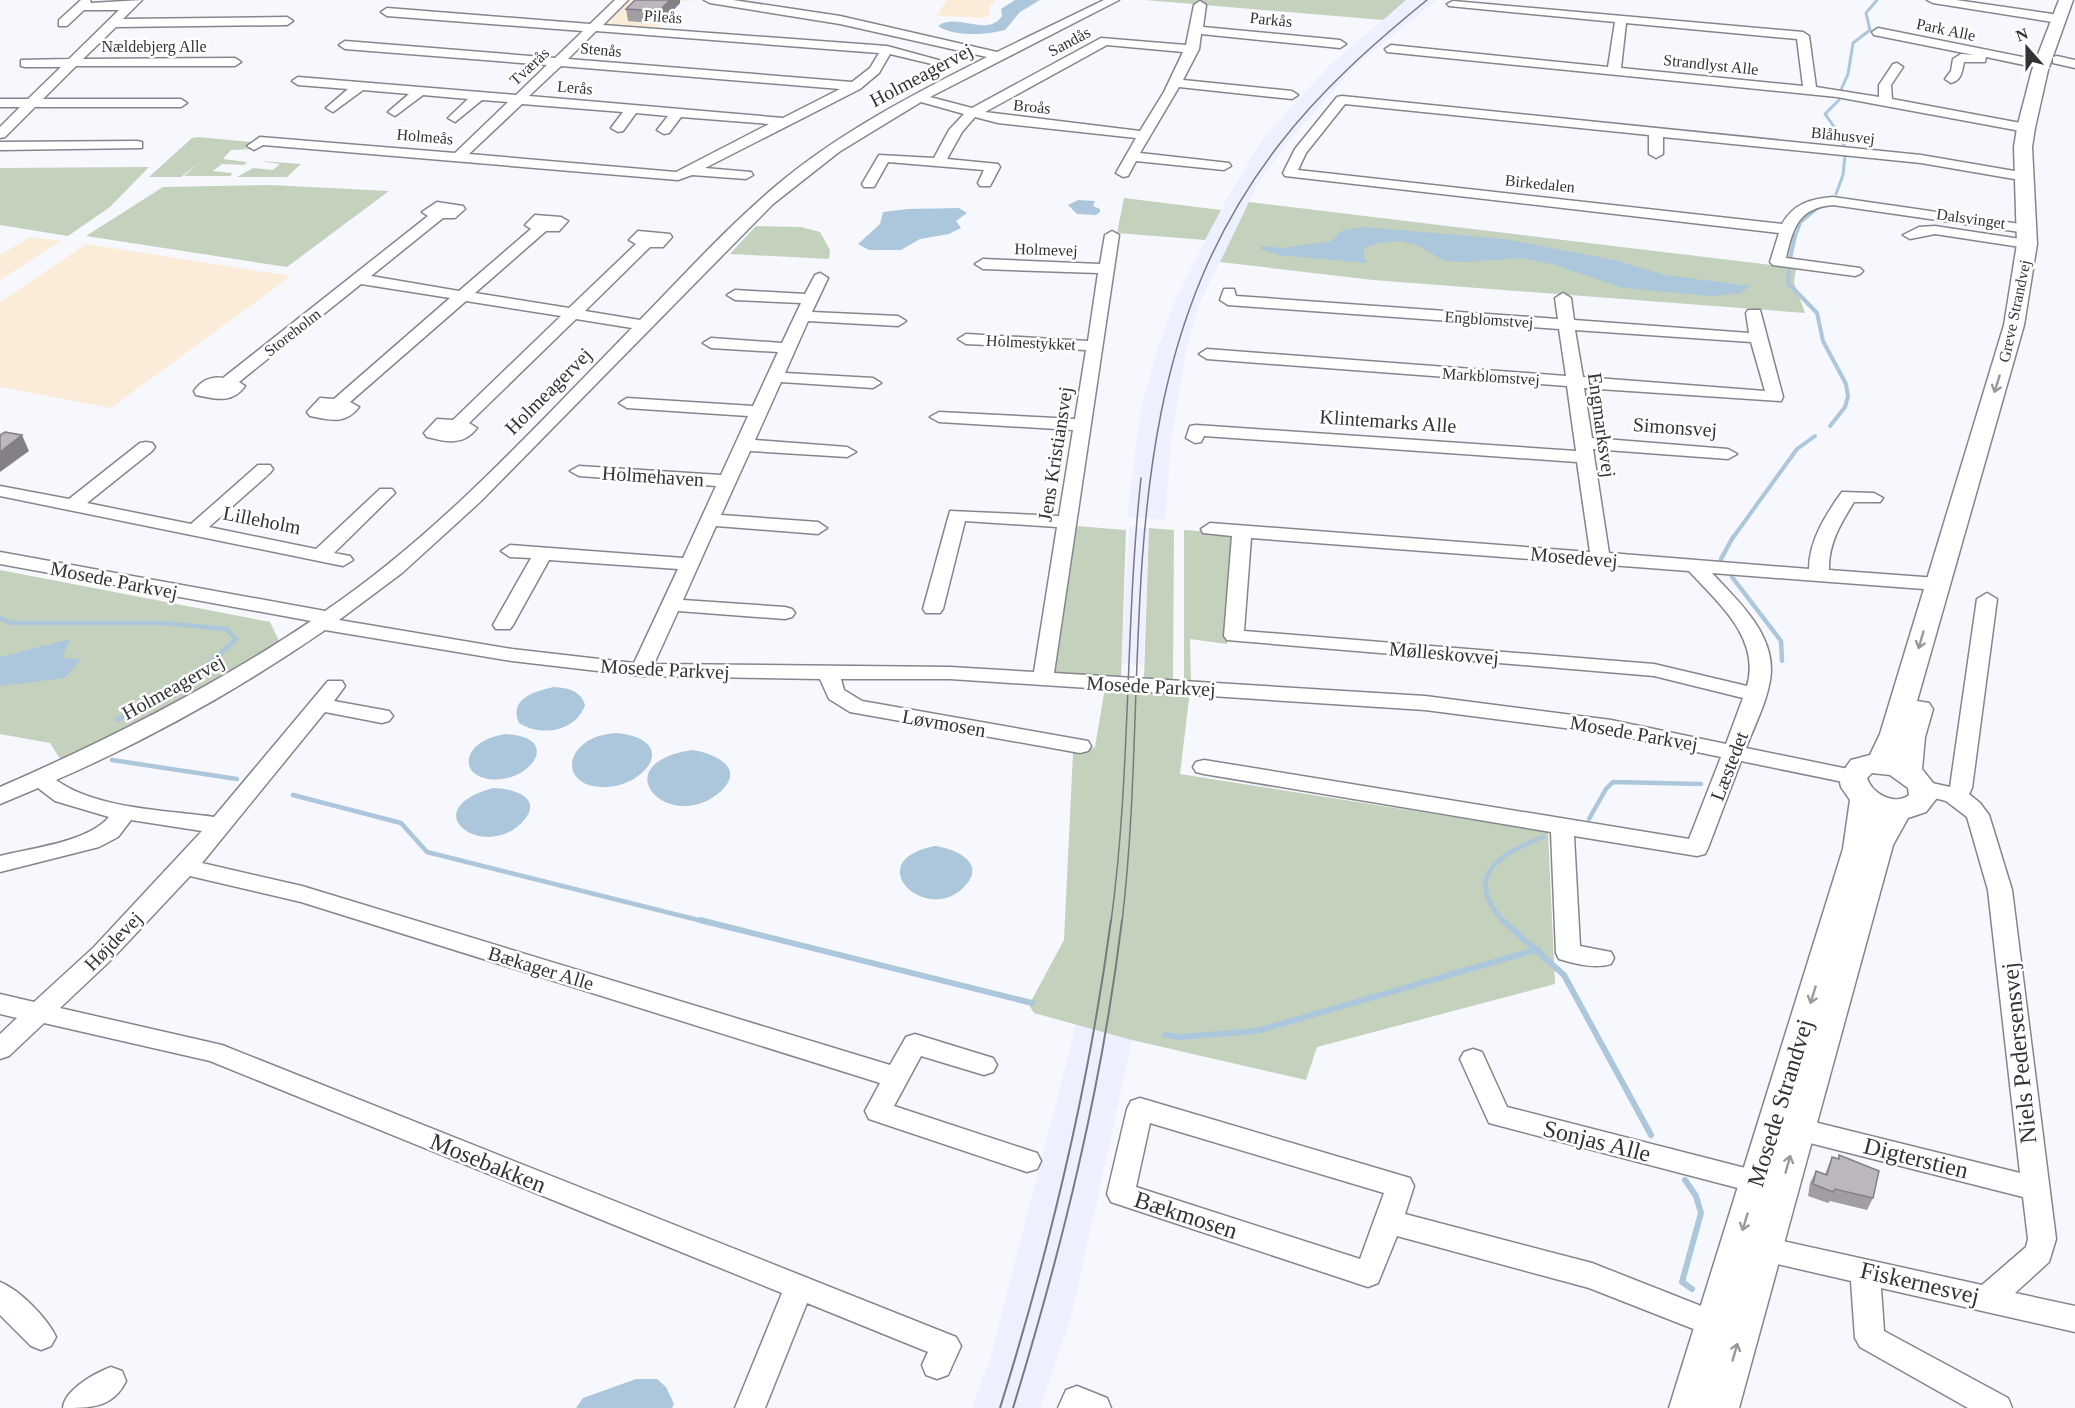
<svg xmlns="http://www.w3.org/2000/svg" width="2075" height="1408" font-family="Georgia,serif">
<rect width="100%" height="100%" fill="#f7f8fe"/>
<g fill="#eeefff">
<polygon points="1406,0 1437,0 1356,65 1292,137 1257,185 1199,304 1186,350 1171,439 1165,520 1127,517 1141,408 1160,342 1175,301 1225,202 1264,137 1331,64"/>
<polygon points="1129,527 1149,528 1143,665 1121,664"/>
<polygon points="1143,829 1132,1040 1072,1313 1040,1408 972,1408 990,1359 1073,1037 1103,832"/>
</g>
<g fill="#faecd9">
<polygon points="627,0 690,0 695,1 681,1 657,28 603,25"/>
<polygon points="947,0 996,0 989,7 990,15 984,18 936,16"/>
<polygon points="30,237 61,241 0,280 0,255"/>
<polygon points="86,244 291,276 111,408 0,387 0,302"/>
</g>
<g fill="#c4d1bc">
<polygon points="1145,0 1406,0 1383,20"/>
<polygon points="198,137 251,142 244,148 254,149 231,150 223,159 247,162 244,165 222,164 213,171 232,173 231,176 184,176 200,162 181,177 149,177 192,138"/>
<polygon points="260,161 301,164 287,177 237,177 253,168 273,170 280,164"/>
<polygon points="149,167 110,207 68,236 0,225 0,168"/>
<polygon points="270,185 389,191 287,267 86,236 163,187"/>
<polygon points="1124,198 1221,210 1205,240 1117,233"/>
<polygon points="1249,202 1796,268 1794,283 1805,313 1373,280 1220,262"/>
<polygon points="756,226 801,227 820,232 830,250 829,259 730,254"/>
<polygon points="1076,526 1126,530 1121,676 1119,677 1144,678 1149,528 1174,530 1173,680 1184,681 1184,530 1229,533 1235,539 1227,644 1190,639 1191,682 1180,774 1548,832 1555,984 1317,1047 1306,1080 1132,1040 1034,1013 1029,1005 1064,940 1073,753 1095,747 1107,676 1051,672"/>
<polygon points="0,570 270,622 280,643 202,692 61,760 50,743 0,734"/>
</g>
<g fill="#acc7db">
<path d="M1015 0H1040L1020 12 1005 30C987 35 953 37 938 26 956 12 988 38 1002 16L1001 9Z"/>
<polygon points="1078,200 1095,201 1093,206 1100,209 1100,212 1096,215 1077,214 1068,205"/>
<polygon points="959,208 967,213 956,221 961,228 949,234 920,239 901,250 869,250 858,244 880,224 883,212 907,209"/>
<polygon points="1364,227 1504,239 1614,260 1665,275 1750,286 1741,293 1711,296 1623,288 1552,264 1520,258 1466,262 1444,261 1419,246 1399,241 1378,243 1365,248 1363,254 1367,263 1278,255 1260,249 1261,246 1282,248 1332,241 1341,231"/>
<polygon points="70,639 62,658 81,659 65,678 0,686 0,657"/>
<path d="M554 687C568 688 580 690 585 705 576 732 540 737 519 723 508 699 535 691 554 687Z"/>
<path d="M616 733C689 740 636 799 589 785 566 777 568 755 585 743 594 736 605 734 616 733Z"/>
<path d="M505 734C568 737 525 789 484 778 465 773 464 755 479 744 487 738 496 736 505 734Z"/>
<path d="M692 750C714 753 747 768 720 792 669 836 601 764 692 750Z"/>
<path d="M493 788C510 788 543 796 525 819 488 865 410 811 493 788Z"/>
<path d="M935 846C958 849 989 865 962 889 923 924 860 860 935 846Z"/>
<polygon points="636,1379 657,1379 666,1387 674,1404 672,1408 576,1408 583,1398"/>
</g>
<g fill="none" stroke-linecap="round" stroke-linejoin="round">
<g stroke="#acc7db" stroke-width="3">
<polyline points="1841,90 1848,74 1853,43 1870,30 1866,13 1877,0"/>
<polyline points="1839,100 1825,114 1840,135 1845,148"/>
<polyline points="1836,194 1843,175 1845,156"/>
<polyline points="1795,237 1801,222 1820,206"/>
</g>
<g stroke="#acc7db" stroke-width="4">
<polyline points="1790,259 1795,236"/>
<polyline points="1789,268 1788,283 1817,313 1823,341 1846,384 1848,396 1845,407 1830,426"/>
<polyline points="1732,539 1797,449 1815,436"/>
</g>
<g stroke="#acc7db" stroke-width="4.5">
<polyline points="1721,559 1733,537"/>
<polyline points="1732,577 1781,641 1782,661"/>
<polyline points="0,618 12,623 162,623 226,629 236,639 212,661 117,720"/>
<polyline points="112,760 237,779"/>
<polyline points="293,795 401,823 427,852 706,922"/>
<polyline points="1589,819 1606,789 1613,782 1701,784"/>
<path d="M1504 922C1461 875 1500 854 1543 837"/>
</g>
<g stroke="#acc7db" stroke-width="6">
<polyline points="700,920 1032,1003"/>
<polyline points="1502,920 1564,975 1651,1135"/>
<polyline points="1165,1035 1179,1037 1257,1031 1538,949"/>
<polyline points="1685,1180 1696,1196 1701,1213 1682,1282 1692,1289"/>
</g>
<defs>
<g id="minor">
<polygon points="81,0 90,0 91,3 142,0 123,19 287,17 293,21 287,25 116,27 83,59 235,58 241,62 235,66 76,66 43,99 181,99 187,103 181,107 35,107 5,137 0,138 0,127 20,107 0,107 0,99 28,99 61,67 25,67 21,66 21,60 69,59 119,10 84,10 67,26 59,26 59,20"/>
<path d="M615 0H628L603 25 887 46 942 61 936 65 890 54 879 73 860 89 705 168 751 172 753 175 746 179 692 175 678 180 263 145 254 150 247 146 260 137 455 153 508 102 482 100 455 122 448 118 468 99 423 95 395 116 388 112 409 94 363 90 333 112 326 108 348 89 298 85 292 81 298 77 516 95 547 65 345 49 339 45 345 41 555 58 583 31 387 16 381 12 387 8 590 24ZM596 31 879 53 870 68 852 82 568 59ZM561 66 840 89 783 118 529 96ZM522 104 623 112 611 128 618 132 623 131 636 113 668 116 657 130 664 134 669 133 681 117 769 124 676 172 469 154Z"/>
<path d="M704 0H733L840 16 997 52 1104 0H1119L930 97 972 108 1101 38 1186 45 1194 5 1200 1 1206 5 1203 27 1340 40 1346 44 1340 48 1201 34 1199 49 1183 80 1292 91 1298 95 1292 99 1179 87 1140 153 1229 163 1231 166 1224 170 1136 161 1128 176 1123 177 1116 173 1136 138 998 123 975 117 962 132 947 159 998 164 1000 167 990 186H980L978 183 984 170 888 162 874 187H864L862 184 879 155 934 158 949 130 964 114 921 102 916 105 839 152 773 204 480 502 402 573 339 620 512 649 634 663 678 569 549 560 513 625 510 629H496L493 625 531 558 510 557 501 551 510 545 683 558 716 486 579 476 570 471 579 466 721 475 748 416 627 408 619 403 627 398 753 406 778 352 711 348 703 343 711 338 782 343 801 303 735 300 727 295 735 290 805 294 815 275 820 273 828 278 812 312 898 316 906 321 898 326 808 321 785 373 873 378 881 383 873 388 781 382 755 440 847 447 856 452 847 457 750 451 721 515 818 522 827 528 818 534 716 526 683 600 785 607 792 609 795 613 792 617 785 619 678 611 654 664 950 667 1034 672 1057 527 965 521 943 609 940 613H926L923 609 950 511 1059 516 1073 430 939 422 930 417 939 412 1075 419 1086 350 966 344 958 339 966 334 1088 341 1098 273 983 269 975 264 983 259 1100 264 1105 235 1112 231 1119 235 1054 673 1425 696 1611 720 1726 744 1743 698 1654 676 1227 640 1224 636 1232 536 1203 533 1201 529 1210 523 1590 552 1577 462 1204 436 1201 442 1195 443 1186 438 1190 426 1196 425 1576 451 1567 386 1207 359 1199 354 1207 349 1566 376 1559 329 1228 305 1220 300 1224 289H1234L1236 296 1558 319 1555 298 1563 293 1571 298 1574 320 1749 333 1746 313 1748 310H1760L1783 397 1781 401 1584 388 1592 438 1728 449 1737 454 1728 459 1593 449 1609 553 1809 569C1809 541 1826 514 1842 492L1874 493 1883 498 1880 502H1854C1841 523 1828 544 1829 570L1937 578 1947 584 1937 590 1712 573C1736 599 1771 630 1771 669 1771 694 1755 724 1746 748L1853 770 1861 772 1864 777 1861 782 1853 784 1741 761 1708 848 1705 854 1697 856 1574 836 1580 946 1611 952 1614 958 1611 964C1595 969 1575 964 1559 959L1556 953 1551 832 1204 774 1196 772 1193 767 1196 762 1204 760 1689 839 1721 757 1611 734 1425 710 950 679H841L844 690 862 701 1088 741 1091 746 1088 751 1080 753 850 712 829 699 820 679 641 676 512 661 325 630C241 688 150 739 56 780 96 809 165 810 214 817L328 681H342L345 686 334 701 389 711 393 716 389 721 382 723 325 712 202 863 302 886 890 1065 906 1037 915 1034 993 1058 997 1065 993 1072 984 1075 921 1056 894 1106 1037 1153 1041 1161 1037 1169 1027 1172 869 1119 865 1111 880 1083 301 902 190 876 112 959 60 1008 222 1045 956 1337 961 1346 948 1375 937 1379 926 1375 922 1365 928 1352 807 1303 765 1408H735L782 1293 210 1061 44 1023 9 1056 0 1059V1034L17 1018 0 1014V994L34 1002 94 947 202 831 131 820 118 837 99 847 0 872V856C32 848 88 842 109 817L55 801 38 788 0 804V787C108 740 213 687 311 621L0 564V552L325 611C440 533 535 427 632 328L576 319 469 423 477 428C463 446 447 442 427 437L424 433 437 419 453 420 561 316 466 301 350 402 359 407C345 425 330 420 310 416L307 412 320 398 334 399 450 298 361 284 239 382 245 386C232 404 216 399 196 395L194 391C201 381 210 376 223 378L428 216 422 212 437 202 463 206 465 209 455 218H443L371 276 459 291 531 229 525 225 535 215 561 217 568 221 559 231H546L475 293 569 308 636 244 629 240 638 231 670 234 672 237 663 247H650L585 311 640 320C685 274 728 226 777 185 840 132 914 94 987 57L840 24 710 3ZM1107 45 1183 52 1164 92 1140 131 985 112ZM1575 330 1751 342 1765 391 1583 377ZM1251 538 1689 571C1718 603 1761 638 1747 686L1654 664 1244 631Z"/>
<polygon points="1927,0 1956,0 2059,15 2065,19 2059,23 1933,3"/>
<path d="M1453 1 1803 32 1809 36 1816 87 1879 97V85L1893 64 1897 63 1903 67 1891 85 1892 99 2026 124 2033 128 2026 132 1837 97 1387 52 1385 49 1391 45 1608 67 1615 22 1449 6 1447 4ZM1626 23 1797 39 1803 86 1621 68Z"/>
<path d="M1878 28 2043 61 2049 65 2043 69 1986 57 1985 62H1964C1962 71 1962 80 1951 83L1945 79 1951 71 1953 59 1961 54 1974 55 1874 35 1872 32Z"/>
<polygon points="2057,56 2075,60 2075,68 2053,63 2053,57"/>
<path d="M1342 96 1921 155 2026 173 2033 177 2026 181 1921 163 1663 137V154L1656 158 1649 154V135L1345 104 1306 153 1298 170 1782 224C1794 203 1811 199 1833 197L2027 225 2034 229 2027 233 1833 205C1798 208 1793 228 1786 258L1860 268 1863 271 1860 274 1855 276 1773 265 1770 262 1779 233 1285 176 1283 173 1295 149 1337 97Z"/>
<polygon points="137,141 142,142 142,148 0,150 0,142"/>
<polygon points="1935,226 2027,240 2034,244 2027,248 1935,234 1910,239 1903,235 1919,227"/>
<polygon points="146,442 152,443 155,447 152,451 87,503 191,524 258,465 270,465 273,469 270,473 209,527 316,549 380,489 392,489 395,493 334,553 350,556 353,560 343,566 0,496 0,486 69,499 140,443"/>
<polygon points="1987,593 1997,599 1972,788 1969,794 1980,803 1989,815 2012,890 2056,1239 2049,1262 2015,1293 2075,1306 2075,1332 1881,1288 1884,1331 2008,1398 2012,1408 1968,1408 1860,1347 1855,1338 1851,1281 1764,1261 1754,1258 1750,1249 1754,1240 1764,1237 1982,1285 2026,1247 2028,1239 2023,1197 1798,1140 1789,1137 1785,1129 1789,1121 1798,1118 2020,1173 1988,890 1967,817 1946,801 1915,793 1912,788 1915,783 1923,781 1950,787 1977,599"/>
<polygon points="1473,1049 1482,1052 1507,1107 1757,1171 1767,1174 1771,1182 1767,1190 1757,1193 1489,1123 1460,1059 1464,1052"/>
<path d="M1140 1098 1410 1178 1414 1186 1405 1214 1592 1263 1724 1315 1729 1324 1724 1333 1714 1337 1589 1288 1397 1236 1378 1283 1368 1287 1111 1202 1107 1194 1127 1109 1131 1101ZM1150 1123 1384 1193 1360 1259 1136 1187Z"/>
<path d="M0 1282C20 1290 47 1318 56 1337L51 1346 41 1350 31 1346 0 1315Z"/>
<path d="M111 1367 122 1371 126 1381C113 1408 90 1408 63 1408 64 1390 95 1373 111 1367Z"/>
<polygon points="1077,1386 1107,1398 1111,1408 1058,1408 1066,1390"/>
</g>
<path id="major" d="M2059 0H2073L2048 70 2035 128 2032 147 2037 244 2024 325 1917 701 1929 703 1933 709 1925 737 1922 769 1937 788V798L1926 812 1908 818 1893 845 1739 1408H1669L1843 849 1850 800 1841 787 1839 777 1851 760 1870 755 1880 734 2004 325 2017 244 2014 147 2017 128 2032 70ZM1872 773 1890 775 1908 788 1909 795C1895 806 1872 794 1867 778Z"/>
</defs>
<use href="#minor" stroke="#85868d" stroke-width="3"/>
<use href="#major" stroke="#85868d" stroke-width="3"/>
<use href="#minor" fill="#fff" fill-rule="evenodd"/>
<use href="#major" fill="#fff" fill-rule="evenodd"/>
<g stroke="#797a7e" stroke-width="1.5">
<path d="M1111 922C1131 775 1125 625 1141 478"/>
<path d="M1122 922C1154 654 1101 376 1278 146 1321 90 1373 44 1427 0"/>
</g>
<g stroke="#797a7e" stroke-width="2">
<path d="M1000 1408C1050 1248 1089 1086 1111 920"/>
<path d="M1013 1408C1062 1248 1102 1087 1122 920"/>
</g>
</g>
<g fill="#a29da3">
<polygon points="635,0 680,0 680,3 660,24 628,21 626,9"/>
<polygon points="1839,1155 1873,1198 1867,1210 1830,1201 1828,1203 1808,1196 1810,1183 1816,1171 1825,1174 1832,1157 1838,1159"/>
</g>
<g fill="#848085">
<polygon points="670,0 680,0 680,3 660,24 659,11"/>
<polygon points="22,435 29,451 0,472 0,452"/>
</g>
<g fill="#bcb7be" stroke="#848085" stroke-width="1.5">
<polygon points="635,0 670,0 659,11 626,9"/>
<polygon points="5,432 22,435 0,452 0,435"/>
<polygon points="1839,1155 1879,1171 1873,1198 1835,1189 1833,1192 1813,1184 1816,1171 1827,1175 1832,1157 1839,1159"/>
</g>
<defs><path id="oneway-shaft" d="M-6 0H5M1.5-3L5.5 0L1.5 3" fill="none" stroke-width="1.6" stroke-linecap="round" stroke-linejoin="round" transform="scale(1.5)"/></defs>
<g stroke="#98999a">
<use href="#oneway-shaft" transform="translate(1997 384) rotate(107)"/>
<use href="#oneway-shaft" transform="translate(1921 640) rotate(106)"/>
<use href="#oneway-shaft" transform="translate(1813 995) rotate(107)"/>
<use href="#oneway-shaft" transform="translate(1788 1164) rotate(-74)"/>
<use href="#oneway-shaft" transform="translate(1745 1222) rotate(107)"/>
<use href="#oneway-shaft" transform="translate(1735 1352) rotate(-74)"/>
</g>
<g text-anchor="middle" stroke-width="5" stroke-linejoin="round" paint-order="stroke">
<g font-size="16" fill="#323336" stroke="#fff">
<text transform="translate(663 16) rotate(4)" y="6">Pileås</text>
<text transform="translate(1271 19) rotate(6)" y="6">Parkås</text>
<text transform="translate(1946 29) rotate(12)" y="6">Park Alle</text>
<text transform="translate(1069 41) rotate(-28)" y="6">Sandås</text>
<text x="154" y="52">Nældebjerg Alle</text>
<text transform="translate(601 49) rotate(5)" y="6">Stenås</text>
<text transform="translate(1711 64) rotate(6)" y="6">Strandlyst Alle</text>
<text transform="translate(529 66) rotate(-43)" y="6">Tværås</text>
<text transform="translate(575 87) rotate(5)" y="6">Lerås</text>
<text transform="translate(1032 106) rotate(6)" y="6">Broås</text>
<text transform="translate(1843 135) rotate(6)" y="6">Blåhusvej</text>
<text transform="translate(425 136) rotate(5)" y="6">Holmeås</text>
<text transform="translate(1540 183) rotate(6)" y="6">Birkedalen</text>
<text transform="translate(1971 218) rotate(8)" y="6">Dalsvinget</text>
<text transform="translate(1046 249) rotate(2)" y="6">Holmevej</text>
<text transform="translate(2014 311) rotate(-78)" y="6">Greve Strandvej</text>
<text transform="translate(1489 319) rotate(4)" y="6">Engblomstvej</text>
<text transform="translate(292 332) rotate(-38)" y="6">Storeholm</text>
<text transform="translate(1031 342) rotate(3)" y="6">Holmestykket</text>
<text transform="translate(1491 376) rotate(4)" y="6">Markblomstvej</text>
</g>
<g font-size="20" fill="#323336" stroke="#fff">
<text transform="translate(921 75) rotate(-28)" y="7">Holmeagervej</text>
<text transform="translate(548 391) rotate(-45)" y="7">Holmeagervej</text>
<text transform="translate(1388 421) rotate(4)" y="7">Klintemarks Alle</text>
<text transform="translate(1602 425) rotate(82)" y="7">Engmarksvej</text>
<text transform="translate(1675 427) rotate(4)" y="7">Simonsvej</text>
<text transform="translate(1055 454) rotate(-81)" y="7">Jens Kristiansvej</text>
<text transform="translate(653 476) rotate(4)" y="7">Holmehaven</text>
<text transform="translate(262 520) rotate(11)" y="7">Lilleholm</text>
<text transform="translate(1574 557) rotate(5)" y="7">Mosedevej</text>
<text transform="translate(114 580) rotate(11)" y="7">Mosede Parkvej</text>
<text transform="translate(1444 653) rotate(5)" y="7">Mølleskovvej</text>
<text transform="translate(665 669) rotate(3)" y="7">Mosede Parkvej</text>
<text transform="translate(1151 686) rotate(3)" y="7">Mosede Parkvej</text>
<text transform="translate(173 687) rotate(-29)" y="7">Holmeagervej</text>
<text transform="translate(944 723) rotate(10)" y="7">Løvmosen</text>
<text transform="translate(1634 733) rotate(10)" y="7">Mosede Parkvej</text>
<text transform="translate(1729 766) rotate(-69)" y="7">Læstedet</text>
<text transform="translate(113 941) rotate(-46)" y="7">Højdevej</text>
<text transform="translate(541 968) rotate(17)" y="7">Bækager Alle</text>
</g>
<g font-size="24" fill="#323336" stroke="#fff">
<text transform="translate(2019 1053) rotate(-96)" y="8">Niels Pedersensvej</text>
<text transform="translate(1780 1103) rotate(-73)" y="8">Mosede Strandvej</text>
<text transform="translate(1597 1141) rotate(14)" y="8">Sonjas Alle</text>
<text transform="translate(1916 1158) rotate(14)" y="8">Digterstien</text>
<text transform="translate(488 1163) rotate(22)" y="8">Mosebakken</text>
<text transform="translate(1186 1215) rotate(18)" y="8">Bækmosen</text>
<text transform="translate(1920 1283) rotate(13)" y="8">Fiskernesvej</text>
</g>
</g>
<g transform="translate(2027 48) rotate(339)" stroke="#ffffff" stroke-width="4.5" paint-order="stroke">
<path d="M0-4.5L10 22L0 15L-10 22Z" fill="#323336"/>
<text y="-9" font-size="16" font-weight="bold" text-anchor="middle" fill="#323336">N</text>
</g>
</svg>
